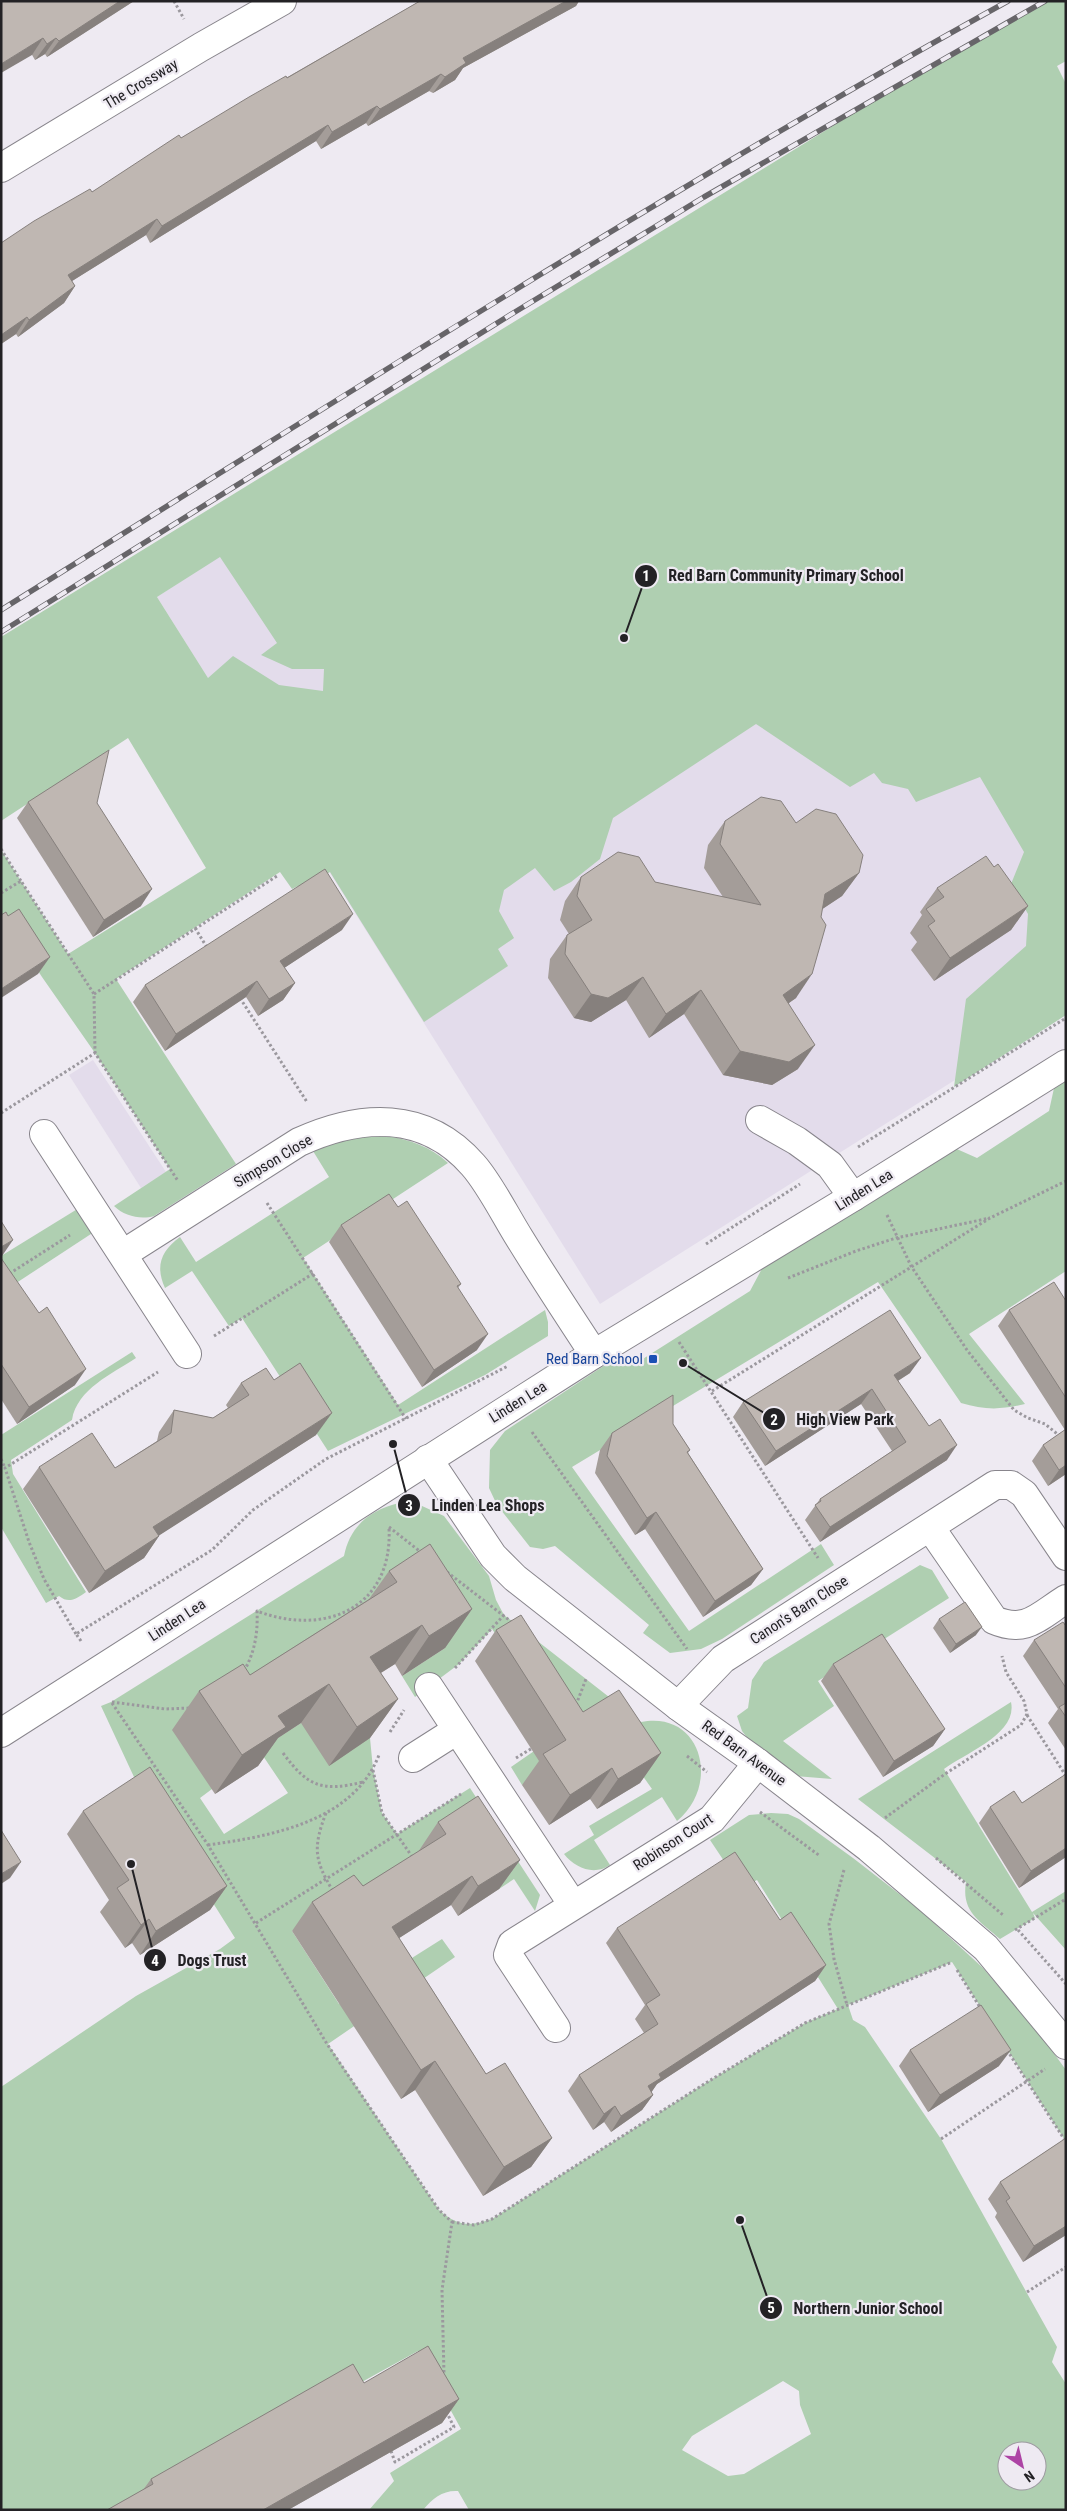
<svg xmlns="http://www.w3.org/2000/svg" width="1067" height="2511" font-family="'Roboto Condensed',sans-serif">
<rect width="100%" height="100%" fill="#eeeaf2"/>
<g fill="#e3dceb">
<polygon points="1066,84 1066,1010 600,1304 157,597 220,556"/>
<polygon points="93,1060 166,1172 141,1188 69,1075"/>
</g>
<g fill="#afcfb1" fill-rule="evenodd">
<path d="M1045 1H1066V61L1057 66 1066 84V1015L954 1087 966 999 1026 946 1028 914 1011 884 1024 852 980 777 916 802 908 789 882 783 874 773 850 787 756 724 613 818 600 859 571 882 554 891 535 868 504 890 499 911 514 938 498 949 508 966 424 1022 330 872 301 891 298 886 292 889 280 872 116 979 236 1164 154 1216C141 1220 124 1216 114 1206L170 1169 95 1053 42 977 1 914V850L68 954 206 868 128 738 1 821V637L914 76ZM220 557 277 643 261 655 292 669H324L323 691 279 685 233 656 208 678 157 597Z"/>
<path d="M1066 1072V1271L969 1334 1025 1404C1001 1410 984 1410 961 1403L878 1282 572 1467 689 1631 821 1544 834 1565 722 1639 701 1649 670 1653 643 1633 649 1625 555 1546 543 1549 530 1547 497 1505 489 1488 490 1450 505 1431 608 1363 638 1362 750 1291 765 1263 950 1146 977 1158 1049 1111 1056 1079Z"/>
<path d="M387 1136C410 1140 430 1146 448 1163L303 1258 398 1405 545 1310 548 1322V1336L485 1375 328 1451 242 1318 229 1326 192 1271 165 1288C155 1266 161 1251 180 1237L196 1262 329 1177 313 1151 352 1137Z"/>
<polygon points="79,1208 94,1232 1,1293 1,1256"/>
<path d="M132 1352 136 1358C112 1374 77 1389 72 1420L11 1460 13 1474 86 1592C76 1599 69 1604 59 1596L46 1603 1 1527V1435Z"/>
<path d="M399 1503 422 1506 444 1516 489 1576 496 1600 504 1615 641 1722C702 1710 721 1785 677 1821L662 1797 594 1840 610 1865C594 1876 575 1868 564 1854L594 1835 589 1826 652 1789 596 1710 552 1765 522 1785 511 1767 563 1731 492 1629 459 1664 415 1697 402 1676 445 1648 403 1584 212 1789 200 1798 224 1834 288 1793 259 1750 301 1723 370 1738 373 1769 382 1813 397 1834 470 1788 540 1895 535 1911 514 1879 499 1889 418 1852 292 1931 339 2004 442 1939 455 1957 328 2044 439 2210C458 2226 468 2227 492 2219L709 2081 805 2023 838 2009 757 1880 742 1888 710 1840 749 1815 771 1813 788 1814 799 1819 853 1858 920 1910 983 1968 1045 2041 1066 2070V2142L952 1962 848 2005 853 2020 865 2027 941 2139 1057 2347 1052 2362 1066 2384V2510H469L458 2491C443 2490 433 2498 423 2510H369L394 2481 390 2473 461 2429 418 2351 130 2510H1V2087L136 1996 220 1949 235 1938 134 1777 101 1706 111 1702 344 1556C350 1526 370 1510 399 1503ZM783 2381 799 2391 800 2405 811 2434 744 2474 728 2476 682 2450 692 2436ZM1007 2451H1037V2481H1007Z"/>
<polygon points="920,1565 932,1570 949,1598 818,1681 834,1706 783,1741 832,1779 795,1776 749,1740 742,1731 737,1716 748,1708 752,1680 764,1662"/>
<path d="M1011 1702C1018 1734 965 1753 944 1769L1032 1912 1066 1891V1950L1033 1913 1035 1918 1000 1939C980 1921 961 1912 966 1882L858 1799Z"/>
</g>
<g fill="none" stroke-linecap="round" stroke-linejoin="round">
<defs>
<g id="minor">
<polyline points="1,168 201,47 282,1"/>
<polyline points="760,1120 797,1141 830,1165 853,1197"/>
<polyline points="44,1134 187,1354"/>
<path d="M123 1254 299 1142C360 1114 425 1110 473 1165 490 1184 506 1217 520 1239 544 1278 569 1316 594 1354"/>
<polyline points="428,1459 493,1556 515,1578 678,1706 758,1763 869,1848 986,1948 1066,2045"/>
<path d="M930 1527 994 1620C1026 1634 1039 1616 1066 1599"/>
<polyline points="429,1687 573,1905"/>
<polyline points="678,1706 723,1659 995,1485 1011,1485 1024,1494 1066,1556"/>
<polyline points="1,1733 594,1354 853,1197 1066,1064"/>
<polyline points="413,1758 457,1730"/>
<polyline points="556,2028 508,1955 512,1944 712,1819 758,1763"/>
</g>
</defs>
<use href="#minor" stroke="#88858c" stroke-width="30"/>
<g stroke="#9b989e" stroke-width="3" stroke-dasharray="2.5 2.5" stroke-linecap="butt">
<polyline points="174,1 184,19"/>
<polyline points="1,849 21,881"/>
<polyline points="1,893 21,881 94,994 95,1053"/>
<polyline points="195,928 208,949"/>
<polyline points="94,994 277,876"/>
<polyline points="240,998 307,1102"/>
<polyline points="1,1113 95,1053 178,1181"/>
<polyline points="858,1147 1066,1018"/>
<polyline points="267,1203 406,1419"/>
<polyline points="887,1215 911,1266 967,1350 1014,1410 1028,1418 1045,1424 1061,1437"/>
<polyline points="706,1244 800,1184"/>
<polyline points="788,1278 856,1251 896,1238 990,1218"/>
<polyline points="1,1279 70,1235"/>
<polyline points="214,1336 314,1273"/>
<polyline points="679,1342 818,1558"/>
<polyline points="712,1391 990,1218 1066,1181"/>
<polyline points="532,1432 687,1649"/>
<polyline points="1,1459 5,1468"/>
<polyline points="389,1527 422,1553"/>
<polyline points="447,1572 513,1623"/>
<polyline points="76,1634 44,1579 29,1542 5,1468 158,1372"/>
<polyline points="81,1641 76,1634 212,1550 253,1510 326,1459 508,1366"/>
<polyline points="455,1668 504,1615"/>
<path d="M244 1671C255 1652 258 1632 257 1611 325 1637 393 1608 389 1528"/>
<polyline points="112,1702 165,1709 190,1708"/>
<polyline points="112,1703 208,1845 327,2044 439,2210 452,2222 442,2290 444,2375"/>
<polyline points="576,1705 586,1679"/>
<polyline points="1027,1715 1066,1776"/>
<polyline points="390,1732 404,1710"/>
<path d="M283 1753C308 1787 322 1792 363 1782"/>
<polyline points="687,1756 707,1772"/>
<polyline points="516,1758 534,1747"/>
<polyline points="373,1770 382,1813 413,1858"/>
<polyline points="760,1812 820,1856"/>
<path d="M326 1813C313 1847 314 1860 333 1891"/>
<polyline points="885,1818 945,1774 1021,1725 1027,1714 1024,1701 1006,1672 1002,1656"/>
<path d="M208 1845C271 1836 353 1822 379 1755"/>
<polyline points="936,1858 1003,1915"/>
<polyline points="844,1870 829,1924 834,1959 847,2005"/>
<polyline points="256,1923 461,1794"/>
<polyline points="1015,1930 1066,1899"/>
<polyline points="1018,1930 1066,1984"/>
<polyline points="957,1970 981,2009"/>
<polyline points="1007,2050 1066,2142"/>
<polyline points="941,2139 1045,2069"/>
<polyline points="452,2222 474,2225 492,2219 709,2081 805,2023 952,1962"/>
<polyline points="1027,2292 1066,2267"/>
<polyline points="391,2451 395,2462 454,2427 446,2411"/>
</g>
<use href="#minor" stroke="#fff" stroke-width="28"/>
<defs>
<g id="rail">
<path d="M1 610C334 402 665 191 1008 1"/>
<polyline points="1,632 510,315 704,197 1045,1"/>
</g>
</defs>
<use href="#rail" stroke="#676569" stroke-width="5.5"/>
<use href="#rail" stroke="#eeeaf2" stroke-width="4" stroke-dasharray="11" stroke-linecap="butt"/>
</g>
<g fill="#a49d99">
<polygon points="1,1 134,1 47,57 45,54 35,60"/>
<polygon points="420,1 579,1 576,6 463,68 455,80 433,93 429,91 368,126 366,123 321,149 316,141 150,243 146,235 72,281 75,286 64,303 18,337 16,334 1,344 1,243 92,192 181,138"/>
<polygon points="28,802 97,803 141,906 93,937 17,818"/>
<polygon points="725,821 796,823 859,873 842,896 822,909 796,998 789,1003 798,1069 772,1085 723,1075 684,1014 649,1038 626,1000 591,1022 574,1018 548,978 550,959 567,935 569,934 560,920 565,901 581,877 655,882 723,897 704,868 708,845"/>
<polygon points="994,867 1028,906 1011,930 934,981 911,950 917,942 910,933 922,915 920,912 937,888"/>
<polygon points="342,930 284,968 295,983 283,1000 258,1016 246,997 165,1051 133,1002 145,985"/>
<polygon points="398,1207 461,1284 458,1288 477,1350 422,1387 329,1242 341,1225"/>
<polygon points="1,1258 75,1385 17,1424 1,1399"/>
<polygon points="1066,1301 1066,1474 1048,1486 1032,1461 1043,1445 1065,1430 998,1326 1009,1310"/>
<polygon points="910,1373 898,1381 947,1460 820,1542 805,1520 820,1499 892,1451 861,1404 765,1466 733,1417 743,1402"/>
<polygon points="274,1380 316,1435 159,1535 159,1536 144,1558 89,1593 23,1489 39,1467 115,1468 157,1441 159,1432 174,1410 213,1418 228,1408 226,1405 241,1383"/>
<polygon points="673,1424 690,1450 688,1453 763,1569 751,1585 703,1617 645,1529 635,1535 595,1473 600,1450 612,1433"/>
<polygon points="389,1571 472,1609 445,1648 402,1676 395,1664 381,1673 398,1699 370,1738 329,1766 301,1723 278,1738 258,1766 215,1794 172,1730 199,1691 250,1675 369,1599"/>
<polygon points="939,1619 976,1635 950,1653 933,1628"/>
<polygon points="1066,1626 1066,1750 1048,1723 1058,1709 1023,1656 1034,1640"/>
<polygon points="496,1630 583,1712 661,1753 640,1783 597,1809 590,1799 549,1825 522,1785 539,1761 475,1661"/>
<polygon points="833,1664 945,1729 933,1746 883,1777 821,1681"/>
<polygon points="1066,1774 1066,1857 1019,1888 979,1823 990,1807 1022,1803"/>
<polygon points="83,1811 227,1886 210,1910 140,1955 132,1943 125,1948 100,1912 109,1900 67,1834"/>
<polygon points="438,1822 520,1860 499,1889 458,1916 451,1905 399,1938 486,2074 552,2138 531,2167 483,2196 415,2090 401,2099 292,1931 312,1902 363,1886 418,1852"/>
<polygon points="780,1920 826,1965 815,1981 657,2084 651,2092 653,2095 642,2110 611,2132 604,2122 593,2130 568,2091 579,2075 644,2033 635,2019 645,2005 606,1943 617,1928"/>
<polygon points="910,2050 999,2066 928,2112 899,2066"/>
<polygon points="1066,2138 1066,2235 1023,2262 995,2217 997,2213 988,2199 1000,2182"/>
<polygon points="364,2383 459,2399 442,2423 288,2510 107,2510 143,2490 151,2479"/>
</g>
<g fill="#86807d">
<polygon points="120,1 134,1 47,57 59,41"/>
<polygon points="566,1 579,1 576,6 463,68 455,80 433,93 445,77 463,58"/>
<polygon points="43,38 32,55 1,73 1,64"/>
<polygon points="56,38 45,54 35,60 47,44"/>
<polygon points="441,74 429,91 368,126 380,109"/>
<polygon points="377,106 366,123 321,149 332,132"/>
<polygon points="328,125 316,141 150,243 162,226"/>
<polygon points="157,219 146,235 56,291 68,275"/>
<polygon points="75,286 64,303 18,337 29,320"/>
<polygon points="27,317 16,334 1,344 1,335"/>
<polygon points="859,873 842,896 809,918 825,894"/>
<polygon points="152,889 141,906 93,937 104,920"/>
<polygon points="1028,906 1011,930 934,981 950,958"/>
<polygon points="353,914 342,930 269,978 280,961"/>
<polygon points="50,957 38,974 1,998 1,989"/>
<polygon points="812,974 796,998 767,1018 783,995"/>
<polygon points="643,977 626,1000 591,1022 574,1018 591,994"/>
<polygon points="257,981 246,997 165,1051 176,1034"/>
<polygon points="295,983 283,1000 258,1016 269,999"/>
<polygon points="701,990 684,1014 649,1038 666,1014"/>
<polygon points="815,1045 798,1069 772,1085 723,1075 740,1051"/>
<polygon points="13,1240 2,1256 1,1256 1,1247"/>
<polygon points="488,1334 477,1350 422,1387 434,1370"/>
<polygon points="921,1358 910,1373 883,1390 894,1375"/>
<polygon points="86,1369 75,1385 17,1424 29,1407"/>
<polygon points="872,1389 861,1404 765,1466 776,1451"/>
<polygon points="332,1413 316,1435 138,1549 153,1527"/>
<polygon points="957,1445 947,1460 820,1542 830,1527"/>
<polygon points="1066,1465 1066,1474 1048,1486 1059,1470"/>
<polygon points="656,1512 645,1529 635,1535 647,1518"/>
<polygon points="159,1536 144,1558 89,1593 105,1571"/>
<polygon points="763,1569 751,1585 703,1617 715,1601"/>
<polygon points="472,1609 445,1648 402,1676 429,1636"/>
<polygon points="422,1625 395,1664 343,1696 370,1657"/>
<polygon points="982,1627 976,1635 950,1653 956,1644"/>
<polygon points="329,1684 301,1723 278,1738 258,1766 215,1794 242,1755 278,1716"/>
<polygon points="398,1699 370,1738 329,1766 357,1727"/>
<polygon points="945,1729 933,1746 883,1777 894,1761"/>
<polygon points="661,1753 640,1783 597,1809 618,1779"/>
<polygon points="612,1768 590,1799 549,1825 570,1795"/>
<polygon points="1066,1848 1066,1857 1019,1888 1031,1871"/>
<polygon points="520,1860 499,1889 458,1916 478,1886"/>
<polygon points="21,1862 10,1878 1,1884 1,1874"/>
<polygon points="472,1876 451,1905 371,1956 392,1927"/>
<polygon points="227,1886 210,1910 140,1955 156,1931"/>
<polygon points="149,1919 132,1943 125,1948 141,1925"/>
<polygon points="826,1965 815,1981 657,2084 651,2093 648,2086 659,2074"/>
<polygon points="1011,2050 999,2066 928,2112 940,2095"/>
<polygon points="435,2061 415,2090 401,2099 421,2070"/>
<polygon points="653,2095 642,2110 611,2132 621,2116"/>
<polygon points="615,2106 604,2122 593,2130 604,2114"/>
<polygon points="552,2138 531,2167 483,2196 504,2167"/>
<polygon points="1066,2226 1066,2235 1023,2262 1034,2246"/>
<polygon points="459,2399 442,2423 288,2510 263,2510"/>
</g>
<g fill="#bfb7b2" stroke="#86807d">
<polygon points="1,1 120,1 59,41 56,38 47,44 43,38 1,64"/>
<polygon points="420,1 566,1 463,58 466,63 445,77 441,74 380,109 377,106 332,132 328,125 162,226 157,219 68,275 75,286 29,320 27,317 1,335 1,243 34,221 90,189 92,192 179,135 181,138 249,97 286,76 287,78"/>
<polygon points="109,750 97,803 152,889 104,920 28,802"/>
<polygon points="761,797 781,801 796,823 816,809 836,814 863,855 859,873 825,894 821,917 826,925 812,974 783,995 815,1045 789,1062 740,1051 701,990 666,1014 643,977 608,998 591,994 565,954 567,935 592,920 577,896 581,877 618,852 639,857 655,882 761,905 720,844 725,821"/>
<polygon points="986,856 994,867 998,864 1028,906 950,958 928,926 935,921 926,909 944,897 937,888"/>
<polygon points="325,869 353,914 280,961 295,983 269,999 257,981 176,1034 145,985"/>
<polygon points="19,909 50,957 1,989 1,915 6,912 8,916"/>
<polygon points="389,1194 398,1207 407,1201 461,1284 457,1286 488,1334 434,1370 341,1225"/>
<polygon points="1,1221 13,1240 1,1247"/>
<polygon points="1,1258 39,1313 47,1307 86,1369 29,1407 1,1364"/>
<polygon points="1054,1282 1066,1301 1066,1398 1009,1310"/>
<polygon points="890,1310 921,1358 894,1375 929,1426 940,1419 957,1445 830,1527 815,1505 821,1501 820,1499 906,1442 872,1389 776,1451 743,1402"/>
<polygon points="300,1363 332,1413 153,1527 159,1536 105,1571 39,1467 92,1433 115,1468 171,1433 174,1410 213,1418 249,1395 241,1383 266,1368 274,1380"/>
<polygon points="673,1395 673,1424 690,1450 687,1452 763,1569 715,1601 656,1512 647,1518 607,1456 612,1433"/>
<polygon points="1066,1429 1066,1465 1059,1470 1043,1445"/>
<polygon points="430,1544 472,1609 429,1636 422,1625 370,1657 398,1699 357,1727 329,1684 278,1716 286,1727 242,1755 199,1691 243,1664 250,1675 397,1582 389,1571"/>
<polygon points="965,1602 982,1627 956,1644 939,1619"/>
<polygon points="521,1615 583,1712 619,1690 661,1753 618,1779 612,1768 570,1795 543,1754 566,1740 496,1630"/>
<polygon points="1063,1622 1066,1626 1066,1688 1034,1640"/>
<polygon points="882,1634 945,1729 894,1761 833,1664"/>
<polygon points="1066,1703 1066,1717 1059,1707"/>
<polygon points="150,1767 227,1886 156,1931 149,1919 141,1925 117,1888 129,1880 83,1811"/>
<polygon points="1066,1774 1066,1848 1031,1871 990,1807 1014,1791 1022,1803"/>
<polygon points="478,1796 520,1860 478,1886 472,1876 392,1927 486,2074 505,2063 552,2138 504,2167 435,2061 421,2070 312,1902 354,1875 363,1886 446,1834 438,1822"/>
<polygon points="1,1830 21,1862 1,1874"/>
<polygon points="735,1852 780,1920 791,1912 826,1965 659,2074 661,2078 648,2086 653,2095 621,2116 615,2106 604,2114 579,2075 658,2024 646,2004 660,1995 617,1928"/>
<polygon points="981,2005 1011,2050 940,2095 910,2050"/>
<polygon points="1066,2138 1066,2226 1034,2246 1006,2201 1010,2198 1000,2182"/>
<polygon points="428,2346 459,2399 263,2510 107,2510 153,2484 151,2479 353,2364 364,2383"/>
</g>
<rect fill="#1a4fb4" stroke="#eeeaf2" stroke-width="2" x="648" y="1354" width="10" height="10" rx="2.5"/>
<g text-anchor="middle" stroke-width="4.5" stroke-linejoin="round" paint-order="stroke">
<g font-size="15" fill="#232225" stroke="#eeeaf2">
<text transform="translate(141 84) rotate(-31)" y="5">The Crossway</text>
<text transform="translate(273 1161) rotate(-31)" y="5">Simpson Close</text>
<text transform="translate(864 1190) rotate(-32)" y="5">Linden Lea</text>
<text transform="translate(518 1402) rotate(-32)" y="5">Linden Lea</text>
<text transform="translate(799 1610) rotate(-33)" y="5">Canon's Barn Close</text>
<text transform="translate(177 1620) rotate(-33)" y="5">Linden Lea</text>
<text transform="translate(744 1753) rotate(36)" y="5">Red Barn Avenue</text>
<text transform="translate(673 1842) rotate(-33)" y="5">Robinson Court</text>
</g>
<g font-size="15" fill="#164399" stroke="#eeeaf2" text-anchor="end">
<text x="643" y="1364">Red Barn School</text>
</g>
</g>
<path fill="none" stroke="#232225" stroke-width="2" d="M624 638L646 576M683 1363L774 1419M393 1444L409 1505M131 1864L155 1960M740 2220L771 2308"/>
<g fill="#232225" stroke="#eeeaf2" stroke-width="2">
<circle cx="624" cy="638" r="5"/>
<circle cx="683" cy="1363" r="5"/>
<circle cx="393" cy="1444" r="5"/>
<circle cx="131" cy="1864" r="5"/>
<circle cx="740" cy="2220" r="5"/>
<circle cx="646" cy="576" r="12"/>
<circle cx="774" cy="1419" r="12"/>
<circle cx="409" cy="1505" r="12"/>
<circle cx="155" cy="1960" r="12"/>
<circle cx="771" cy="2308" r="12"/>
</g>
<g font-size="15" text-anchor="middle" font-weight="bold" fill="#fff">
<text x="646" y="581">1</text>
<text x="774" y="1425">2</text>
<text x="409" y="1511">3</text>
<text x="155" y="1966">4</text>
<text x="771" y="2313">5</text>
</g>
<g font-size="16" text-anchor="middle" font-weight="bold" fill="#232225" stroke="#eeeaf2" stroke-width="4.5" stroke-linejoin="round" paint-order="stroke">
<text x="786" y="581">Red Barn Community Primary School</text>
<text x="845" y="1425">High View Park</text>
<text x="488" y="1511">Linden Lea Shops</text>
<text x="212" y="1966">Dogs Trust</text>
<text x="868" y="2314">Northern Junior School</text>
</g>
<rect width="1067" height="2511" fill="none" stroke="#232225" stroke-width="5"/>
<g transform="translate(1022 2466) rotate(145)"><circle r="24" fill="#eeeaf2" stroke="#9d9aa0"/>
<path d="M0-4L9 19L0 12L-9 19Z" fill="#ad44a5"/>
<text y="-8" font-size="14" font-weight="bold" text-anchor="middle" fill="#232225">N</text>
</g>
</svg>
